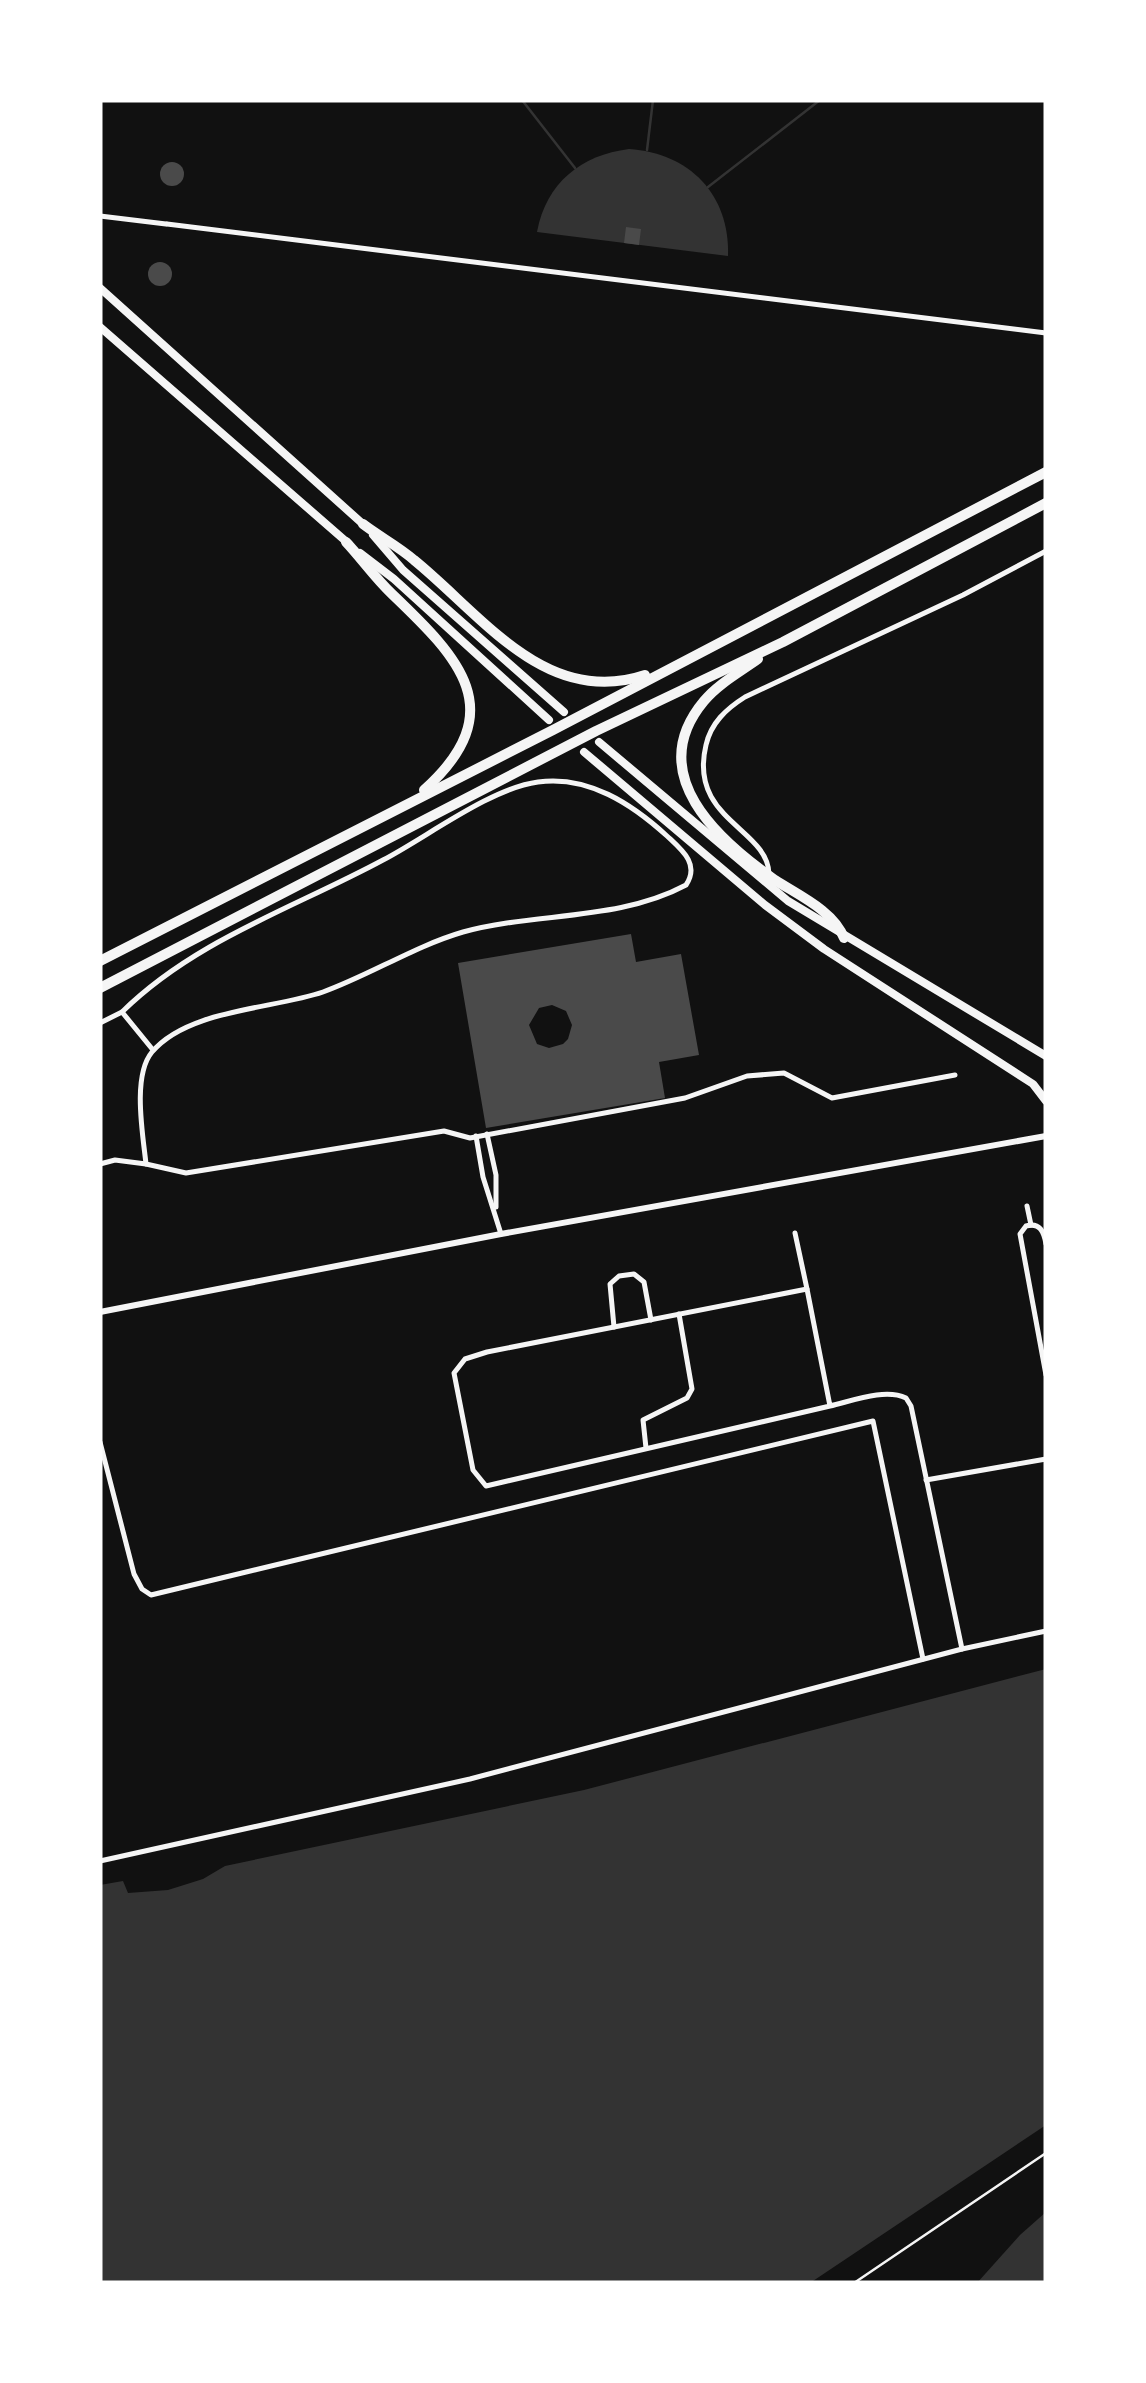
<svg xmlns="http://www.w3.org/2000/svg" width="1146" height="2383" font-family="'PT Sans',sans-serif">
<rect width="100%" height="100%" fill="#111"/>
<g fill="#333">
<path d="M629 149C689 153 730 194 728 256L537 232C546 183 581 155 629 149Z"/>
<polygon points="1046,1669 1046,2125 810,2283 100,2283 100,1885 123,1881 128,1893 168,1890 203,1879 225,1866 584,1790"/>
<polygon points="1046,2212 1046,2283 977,2283 1020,2235"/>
</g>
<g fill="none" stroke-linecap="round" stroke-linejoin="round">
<g stroke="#333" stroke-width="2.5">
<polyline points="522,100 575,168"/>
<polyline points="647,150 653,100"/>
<polyline points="708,187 820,100"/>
</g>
</g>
<g fill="#4a4a4a" fill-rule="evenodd">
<circle cx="172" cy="174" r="12"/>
<polygon points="626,227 641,229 639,245 624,243"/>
<circle cx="160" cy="274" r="12"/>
<path d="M631 934 636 962 681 954 699 1055 659 1062 665 1098 486 1128 458 963ZM552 1005 566 1011 572 1025 568 1039 563 1044 549 1048 537 1044 529 1025 539 1008Z"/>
</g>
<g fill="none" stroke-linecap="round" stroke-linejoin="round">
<polyline stroke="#f5f5f5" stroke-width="2.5" points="854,2283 1046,2153"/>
<g stroke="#f5f5f5" stroke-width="5">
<polyline points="100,216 166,224"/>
<polyline points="167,224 1046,333"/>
<path d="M769 874C768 828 688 820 706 745 711 723 726 709 745 697L963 595 1046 551"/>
<path d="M122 1012C195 940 294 908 383 860 427 837 491 788 538 782 588 775 632 804 667 836 682 850 700 864 686 885 619 921 536 912 463 932 415 946 370 975 323 992 274 1009 188 1009 152 1052 132 1076 143 1135 146 1164L186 1173 444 1131 470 1138 685 1098 747 1076 784 1073 832 1098 955 1075"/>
<polyline points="100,1023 122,1012 153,1050"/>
<polyline points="487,1134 496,1175 496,1207"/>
<polyline points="476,1136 483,1177 501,1234"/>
<polyline points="100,1164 115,1160 146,1164"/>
<polyline points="1027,1206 1031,1225"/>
<polyline points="795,1233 807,1289"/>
<path d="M1046 1244C1044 1232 1040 1222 1026 1226L1020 1234 1046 1375"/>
<polyline points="614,1327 610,1284 619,1276 634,1274 644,1282 651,1320"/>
<path d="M830 1406 807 1289 487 1352 465 1359 454 1373 473 1470 486 1486 830 1406C852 1401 885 1388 906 1398L911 1406 962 1649"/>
<polyline points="100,1442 134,1574 142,1589 151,1595 873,1421 923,1659"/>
<polyline points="646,1448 643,1420 687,1398 692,1389 679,1314"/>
<polyline points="926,1480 1046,1459"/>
<polyline points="100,1861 470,1779 962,1649 1046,1631"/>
</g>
<polyline stroke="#f5f5f5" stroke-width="6" points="100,1312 501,1234 1046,1136"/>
<g stroke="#f5f5f5" stroke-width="8">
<polyline points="100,288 364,525"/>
<polyline points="100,327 349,544"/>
<polyline points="373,535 403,570 564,712"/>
<polyline points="360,553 394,579 549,720"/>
<polyline points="599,742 788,901 1046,1056"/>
<polyline points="584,752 765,905 824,949 1033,1084 1046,1101"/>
</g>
<g stroke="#f5f5f5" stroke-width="10">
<path d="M363 524C380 537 398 546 414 560 482 615 546 708 645 675"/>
<path d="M346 542C362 559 375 578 392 594 459 658 512 711 424 790"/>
<path d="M758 659C740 672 718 684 704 701 643 774 718 840 775 880 798 895 834 911 844 938"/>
<polyline points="100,961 553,730 1046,472"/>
<polyline points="100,988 596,731 783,642 1046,503"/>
</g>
</g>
<rect width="1146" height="2383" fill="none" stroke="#ffffff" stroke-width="205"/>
</svg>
